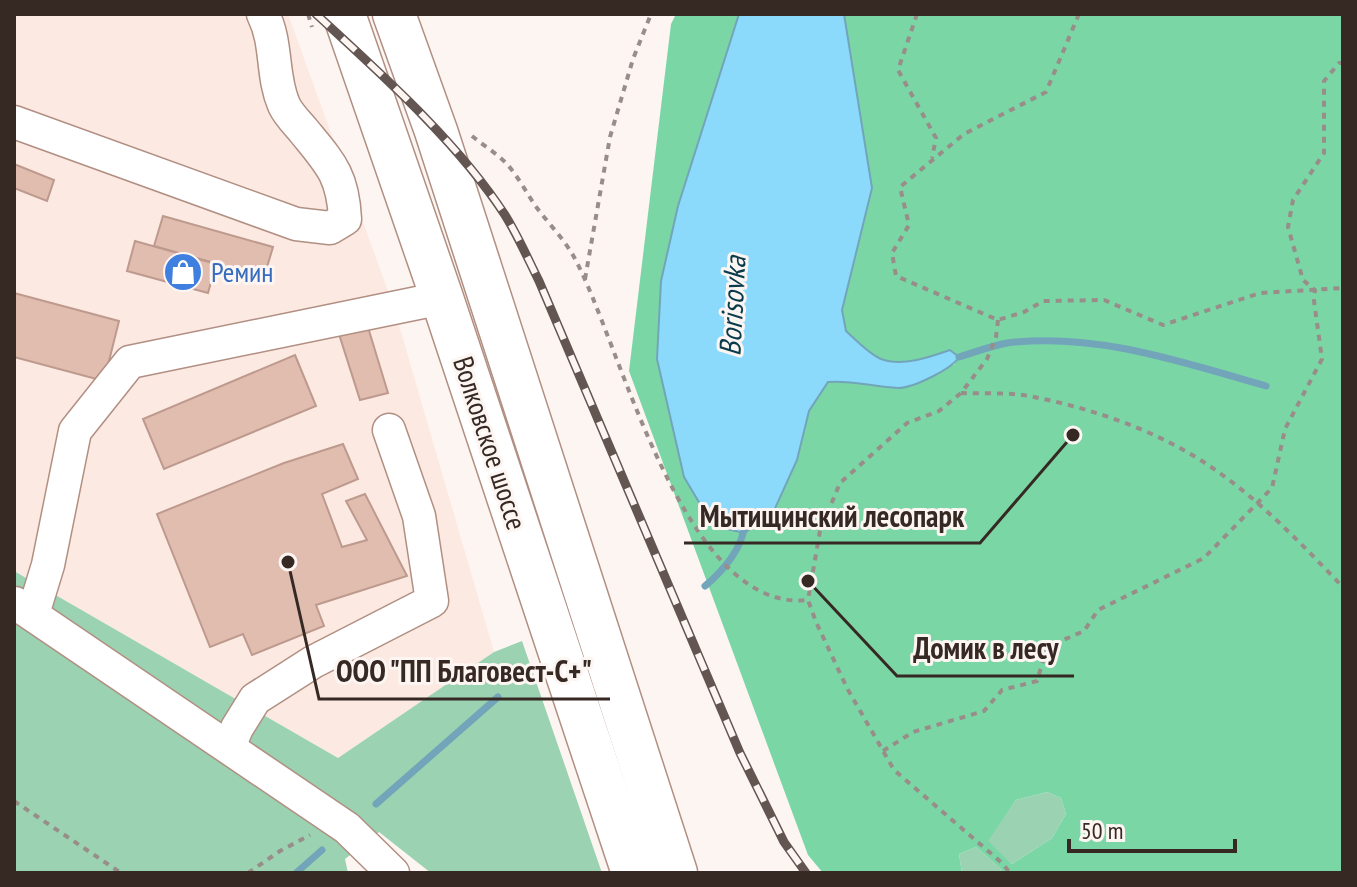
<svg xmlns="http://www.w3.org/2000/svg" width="1357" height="887" font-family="'PT Sans Narrow',sans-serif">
<rect width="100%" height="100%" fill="#fdf5f2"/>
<polygon fill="#fbe9e2" points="14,14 288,14 394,308 494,652 338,758 14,571"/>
<g fill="#9ad2b2">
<polygon points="14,571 338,758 494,652 522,641 602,873 431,873 379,832 345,859 348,873 14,873"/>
<polygon points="1047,792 1061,798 1066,814 1052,838 1012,864 987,841 1016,800"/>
<polygon points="976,847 1002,870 997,873 962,873 959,854"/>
</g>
<path fill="#7bd6a6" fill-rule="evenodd" d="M676 14H739L678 206 661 281 797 460 809 411 828 382 846 381 902 388 955 364 950 350C930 357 902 367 881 359 869 354 856 340 846 332L842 310 872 188 844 14H1343V873H997L1002 870 976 847 959 854 962 873H823L808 855 629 371 671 24ZM1047 792 1061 798 1066 814 1052 838 1012 864 988 841 1016 800Z"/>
<path fill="#8bdafb" stroke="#72a5ba" stroke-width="2" d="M739 14H844L872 188 842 310 846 331C856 340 869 354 881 359 902 367 930 357 950 350L959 357C952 369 913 388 898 388 874 387 852 380 828 382L809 411 797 460 772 515 744 533 723 528 706 514 684 477 657 359 661 281 678 206Z"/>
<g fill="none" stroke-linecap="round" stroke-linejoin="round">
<g stroke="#72a5ba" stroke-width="7">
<path d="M959 357C975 352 991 346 1007 343 1095 332 1182 362 1266 386"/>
<path d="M705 586C723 571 743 548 745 523"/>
<polyline points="376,804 498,697"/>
<polyline points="296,873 322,850"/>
</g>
</g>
<g fill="#e0bdaf" stroke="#bd9a8d" stroke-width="2">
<polygon points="14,164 54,180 47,201 14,188"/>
<polygon points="163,216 273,247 264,277 154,246"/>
<polygon points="135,241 216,264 208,293 127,271"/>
<polygon points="14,293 119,321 104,381 14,357"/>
<polygon points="367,324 388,393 360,400 339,334"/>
<polygon points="295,355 316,406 164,469 143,419"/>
<polygon points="343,444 358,479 322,494 342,547 367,540 346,501 365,494 407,576 316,605 324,626 252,655 243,634 210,647 157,514 284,463"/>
</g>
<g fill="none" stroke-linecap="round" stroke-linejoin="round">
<defs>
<g id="minor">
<path d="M14 122 296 224 330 228 345 219C343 175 330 163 303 130 297 123 288 114 284 105 271 75 278 44 263 14"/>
<polyline points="15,603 347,828 393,873"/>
<polyline points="33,614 48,565 75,431 130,362 442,298"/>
<polyline points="229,747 237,728 255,699 313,662 432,601 419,516 389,430"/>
</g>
<g id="major">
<polyline points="344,14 442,298 633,873"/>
<polyline points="394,14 436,131 676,873"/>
</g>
</defs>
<use href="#minor" stroke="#b18f82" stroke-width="35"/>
<use href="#major" stroke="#b18f82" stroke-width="45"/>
<g stroke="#988d89" stroke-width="4" stroke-dasharray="6 6" stroke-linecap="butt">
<polyline points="308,14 312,27"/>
<polyline points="917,14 898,70 936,138 932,158"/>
<polyline points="1079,14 1046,92 964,134 900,187 909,225 892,253 896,276 998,320 1024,312 1043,301 1104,300 1163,325 1260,293 1343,288"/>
<path d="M472 136C483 145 496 153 506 163 518 176 527 194 537 208 549 224 564 239 574 257 621 343 682 614 808 600"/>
<polyline points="585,279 610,137 633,59 651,14"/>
<polyline points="998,320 996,337 987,359 961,393 939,411 907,423 840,483 820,531 808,600 816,622 847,688 894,770 1002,863 1010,873"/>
<path d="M961 393C983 394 1007 392 1029 396 1096 409 1165 433 1221 474 1266 506 1305 548 1343 587"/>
<polyline points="883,751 913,732 984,711 1002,690 1037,681 1047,647 1084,631 1098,610 1204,558 1272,488 1285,429 1322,359 1314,301 1315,290 1303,280 1288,227 1293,200 1324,153 1324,81 1339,63 1343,63"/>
<polyline points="14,801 121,873"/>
<polyline points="248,873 280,851 310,835"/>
</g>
<use href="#minor" stroke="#fff" stroke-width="32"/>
<use href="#major" stroke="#fff" stroke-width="42"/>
<defs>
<path id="rail" d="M316 14C381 74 457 141 505 215 518 236 528 259 539 281L740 753 784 842 806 873"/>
</defs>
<use href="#rail" stroke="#635652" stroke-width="9"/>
<use href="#rail" stroke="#fdf5f2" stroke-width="6" stroke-dasharray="18" stroke-linecap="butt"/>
</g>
<defs>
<symbol id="shop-disc" viewBox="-11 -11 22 22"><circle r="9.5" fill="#3f7fe0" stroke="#fdf5f2"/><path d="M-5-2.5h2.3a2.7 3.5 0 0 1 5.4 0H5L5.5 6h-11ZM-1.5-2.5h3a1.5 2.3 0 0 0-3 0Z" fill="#fff"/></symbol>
</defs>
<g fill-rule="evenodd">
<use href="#shop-disc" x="161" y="250" width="44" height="44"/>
</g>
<g text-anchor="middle" stroke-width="6" stroke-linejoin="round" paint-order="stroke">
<g font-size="28" fill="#366cbe" stroke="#fdf5f2" text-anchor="start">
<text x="211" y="282">Ремин</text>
</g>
<g font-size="28" fill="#362823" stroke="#fdf5f2">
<text transform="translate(490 443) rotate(72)" y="10">Волковское шоссе</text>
</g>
<g font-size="30" font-style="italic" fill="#093b4b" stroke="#fdf5f2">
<text transform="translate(733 306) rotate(-87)" y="10">Borisovka</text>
</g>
</g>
<path fill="none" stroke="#362823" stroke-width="3" d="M1073 435L980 543H684M808 581L897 676H1074M288 562L319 699H610"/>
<g fill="#362823" stroke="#fdf5f2" stroke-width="3">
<circle cx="1073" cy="435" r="8"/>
<circle cx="808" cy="581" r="8"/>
<circle cx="288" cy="562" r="8"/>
</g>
<g font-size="30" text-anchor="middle" font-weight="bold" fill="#362823" stroke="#fdf5f2" stroke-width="6" stroke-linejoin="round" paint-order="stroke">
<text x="832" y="527">Мытищинский лесопарк</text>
<text x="986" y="659">Домик в лесу</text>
<text x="464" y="682">ООО "ПП Благовест-С+"</text>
</g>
<rect width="1357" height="887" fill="none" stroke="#362823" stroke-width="32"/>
<path d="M1069 839v12h166v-12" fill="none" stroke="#362823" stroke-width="4"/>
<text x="1081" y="839" font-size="24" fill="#362823" stroke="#fdf5f2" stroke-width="6" paint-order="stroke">50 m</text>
</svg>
